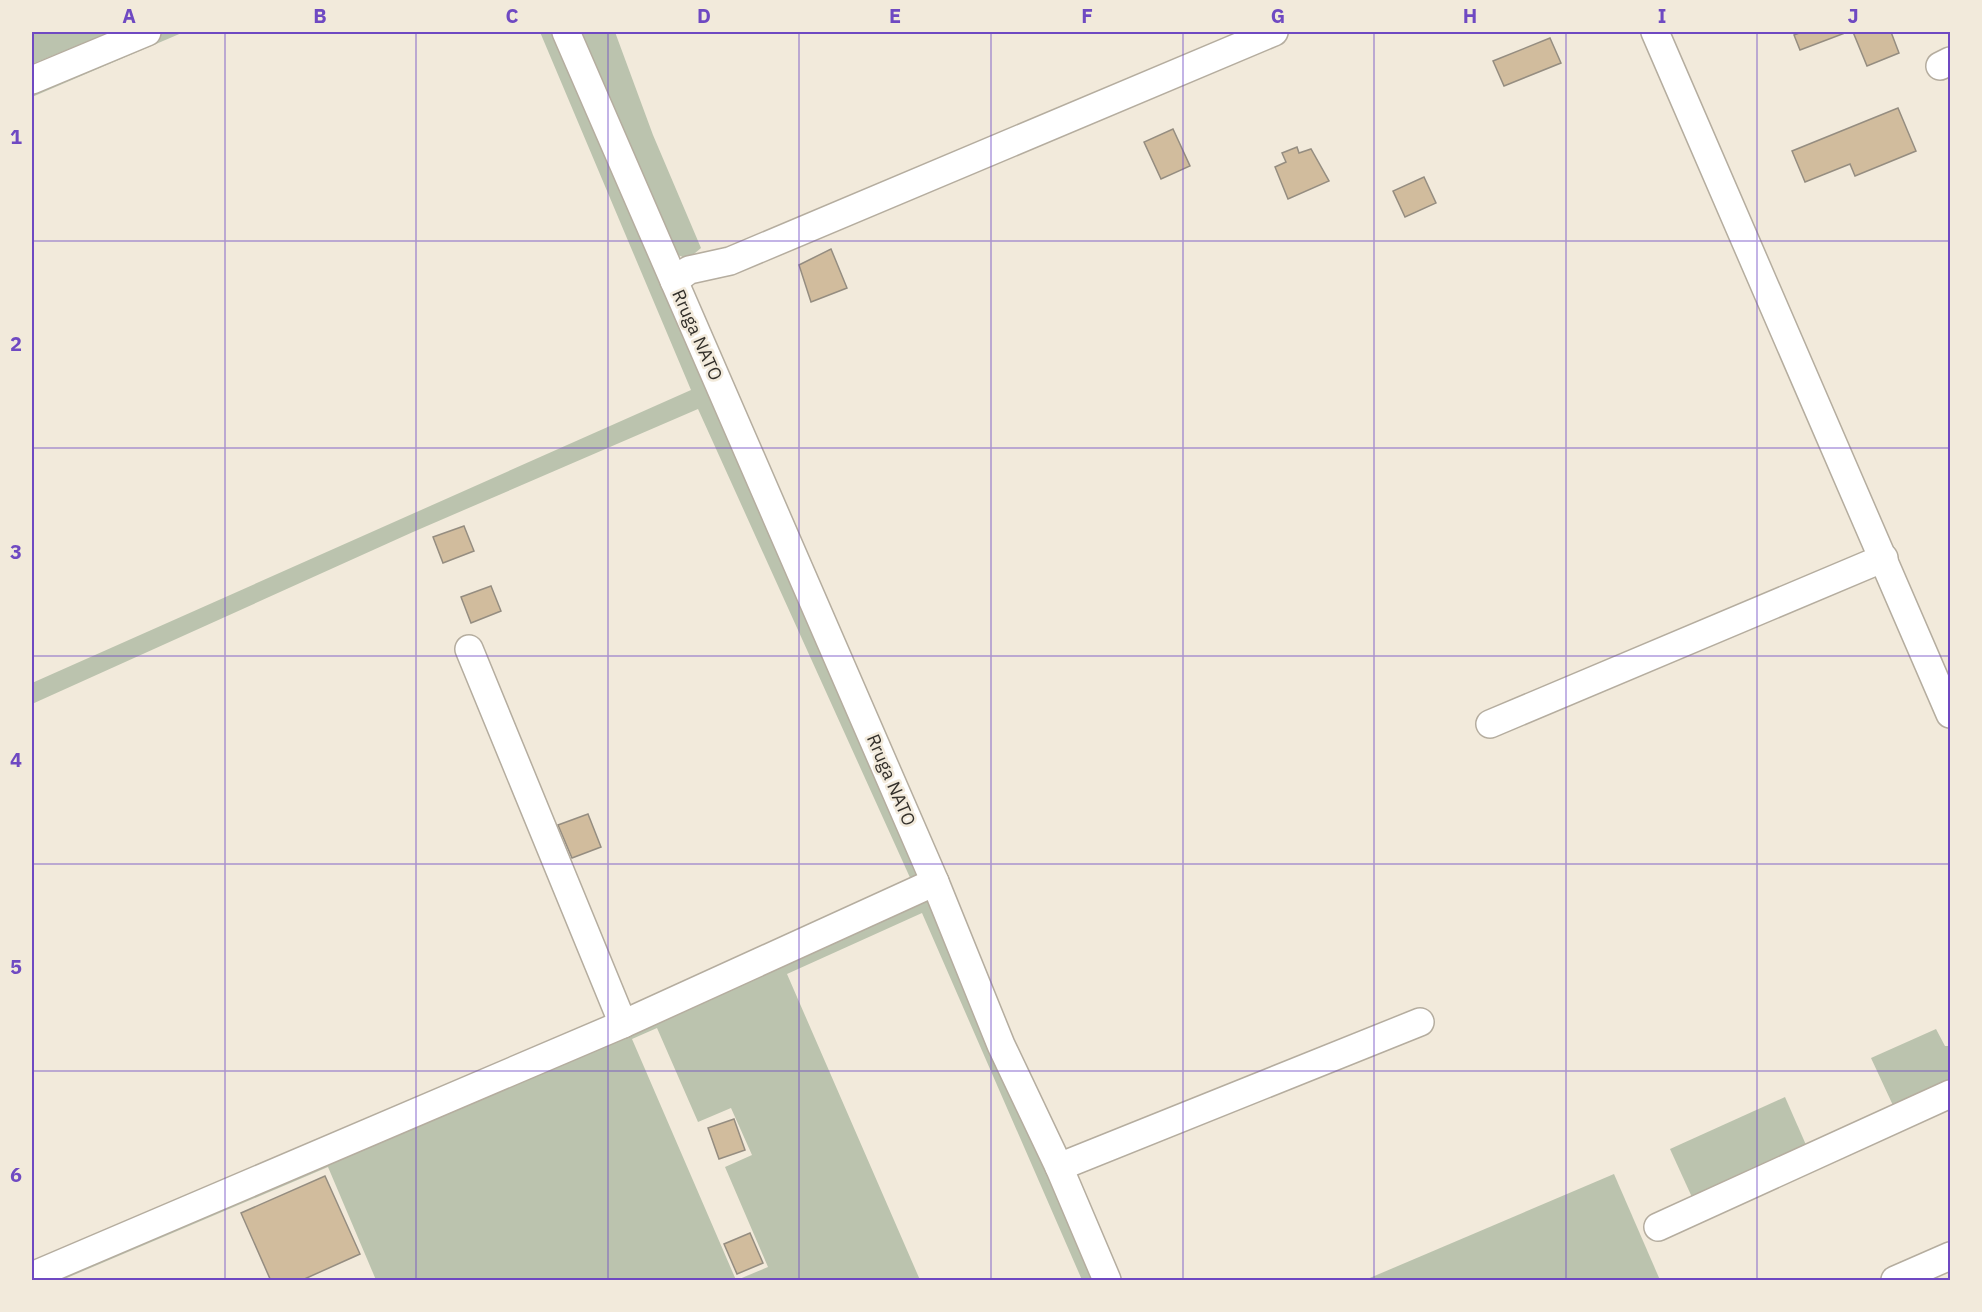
<svg xmlns="http://www.w3.org/2000/svg" width="1982" height="1312" font-family="'IBM Plex Sans',sans-serif">
<rect width="100%" height="100%" fill="#f2eadb"/>
<g fill="#bbc3ae">
<polygon points="32,32 111,32 32,64"/>
<polygon points="159,32 184,32 32,97 32,84"/>
<polygon points="540,32 556,32 928,875 912,882 698,409 413,532 32,704 32,683 691,390"/>
<polygon points="573,32 615,32 653,135 701,248 688,259 675,254"/>
<polygon points="924,899 937,903 1102,1280 1082,1280 922,913 787,974 920,1280 737,1280 768,1267 725,1167 752,1155 731,1108 698,1122 657,1028 632,1039 736,1280 376,1280 328,1167 62,1280 34,1280"/>
<polygon points="1936,1029 1945,1046 1950,1046 1950,1089 1897,1114 1871,1058"/>
<polygon points="1785,1097 1810,1154 1696,1206 1670,1149"/>
<polygon points="1614,1174 1660,1280 1365,1280"/>
</g>
<g fill="#d1bc9d" stroke="#958d80" stroke-width="1.5">
<polygon points="1802,32 1845,32 1845,33 1800,50 1794,35"/>
<polygon points="1853,32 1891,32 1899,53 1867,66"/>
<polygon points="1550,38 1561,63 1504,86 1493,61"/>
<polygon points="1898,108 1916,151 1855,176 1850,164 1805,182 1792,151"/>
<polygon points="1173,129 1190,166 1161,179 1144,142"/>
<polygon points="1297,147 1299,153 1311,149 1329,181 1288,199 1275,167 1286,162 1282,153"/>
<polygon points="1424,177 1436,203 1405,217 1393,191"/>
<polygon points="831,249 847,288 811,302 799,265"/>
<polygon points="464,526 474,551 443,563 433,537"/>
<polygon points="491,586 501,611 471,623 461,597"/>
<polygon points="588,814 601,847 572,858 558,825"/>
<polygon points="734,1119 745,1150 719,1159 708,1128"/>
<polygon points="325,1176 360,1254 300,1281 271,1281 241,1213"/>
<polygon points="750,1233 763,1263 737,1274 724,1244"/>
</g>
<g fill="none" stroke-linecap="round" stroke-linejoin="round">
<defs>
<g id="minor">
<polyline points="566,32 935,882 1001,1045 1059,1167 1107,1280"/>
<polyline points="1655,32 1950,714"/>
<polyline points="1940,66 1950,61"/>
<polyline points="32,80 147,32"/>
<polyline points="674,281 689,270 730,261 1274,32"/>
<polyline points="469,649 623,1024"/>
<polyline points="1490,724 1884,558"/>
<polyline points="1059,1167 1420,1022"/>
<polyline points="1658,1227 1950,1094"/>
<polyline points="32,1276 623,1024 935,882"/>
<polyline points="1895,1280 1950,1256"/>
</g>
</defs>
<use href="#minor" stroke="#b5ad9f" stroke-width="30"/>
<use href="#minor" stroke="#fff" stroke-width="27"/>
</g>
<path fill="none" stroke="#6f49c2" stroke-width="1.5" stroke-opacity="0.55" d="M225 32V1280M416 32V1280M608 32V1280M799 32V1280M991 32V1280M1183 32V1280M1374 32V1280M1566 32V1280M1757 32V1280M32 241H1950M32 448H1950M32 656H1950M32 864H1950M32 1071H1950"/>
<g text-anchor="middle" stroke-width="5" stroke-linejoin="round" paint-order="stroke">
<g font-size="18" fill="#322f2a" stroke="#f2eadb">
<text transform="translate(697 335) rotate(66)" y="6">Rruga NATO</text>
<text transform="translate(891 780) rotate(67)" y="6">Rruga NATO</text>
</g>
</g>
<rect width="1982" height="1312" fill="none" stroke="#f2eadb" stroke-width="66"/>
<rect x="33" y="33" width="1916" height="1246" fill="none" stroke="#6f49c2" stroke-width="2"/>
<g font-size="20" text-anchor="middle" font-weight="bold" fill="#6f49c2">
<text x="129" y="23">A</text>
<text x="320" y="23">B</text>
<text x="512" y="23">C</text>
<text x="704" y="23">D</text>
<text x="895" y="23">E</text>
<text x="1087" y="23">F</text>
<text x="1278" y="23">G</text>
<text x="1470" y="23">H</text>
<text x="1662" y="23">I</text>
<text x="1853" y="23">J</text>
<text x="16" y="144">1</text>
<text x="16" y="351">2</text>
<text x="16" y="559">3</text>
<text x="16" y="767">4</text>
<text x="16" y="974">5</text>
<text x="16" y="1182">6</text>
</g>
</svg>
